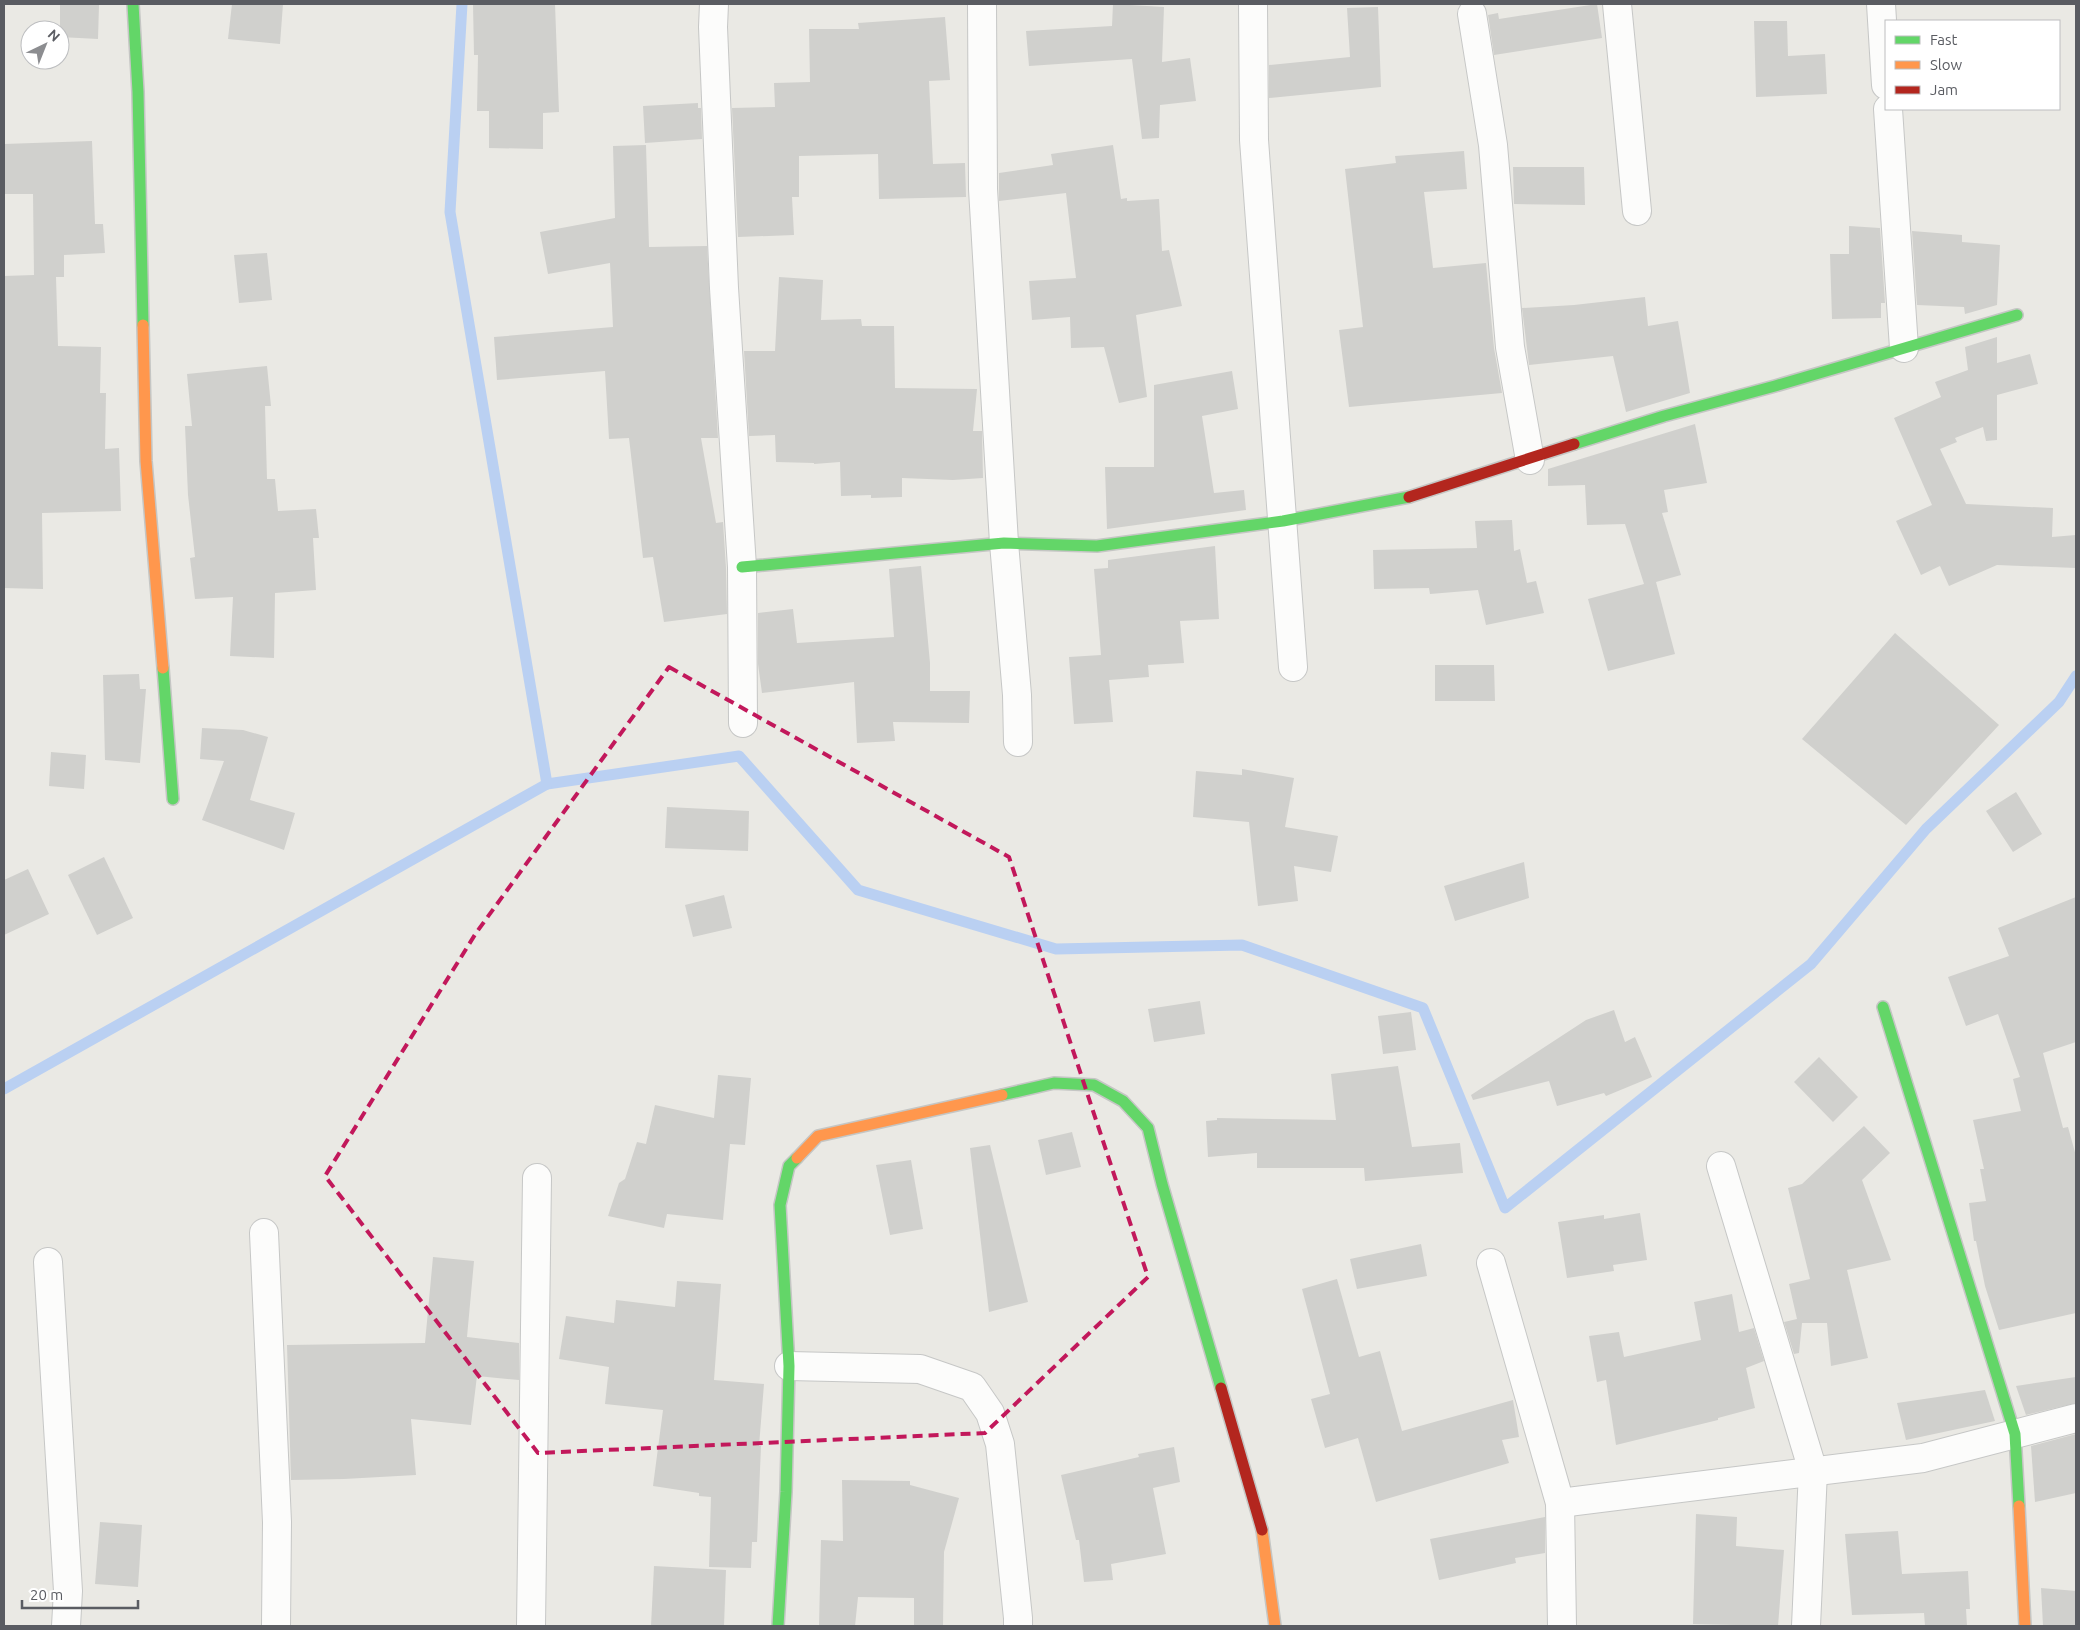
<svg xmlns="http://www.w3.org/2000/svg" width="2080" height="1630" font-family="Ubuntu,sans-serif">
<rect width="100%" height="100%" fill="#eae9e4"/>
<g fill="none" stroke-linecap="round" stroke-linejoin="round">
<g stroke="#bad0f2" stroke-width="11">
<polyline points="547,784 739,756 858,890 1056,949 1242,945 1423,1008 1505,1208 1811,964 1926,829 2059,702 2076,676"/>
<polyline points="4,1089 547,784 450,212 462,4"/>
</g>
</g>
<g fill="#d0d0cd">
<polygon points="60,4 99,5 98,39 60,37"/>
<polygon points="232,4 283,4 280,44 228,39"/>
<polygon points="473,4 555,4 559,112 543,113 543,149 489,148 489,111 477,111 478,55 474,55"/>
<polygon points="1113,4 1164,7 1162,62 1190,58 1196,101 1160,105 1159,138 1142,139 1132,59 1029,66 1026,31 1112,26"/>
<polygon points="1597,4 1602,38 1494,55 1488,15 1498,13 1499,19"/>
<polygon points="1378,7 1381,87 1269,98 1269,65 1350,57 1347,8"/>
<polygon points="945,17 950,80 929,81 933,164 965,163 966,197 879,199 878,154 799,156 799,197 792,197 794,235 738,237 732,108 775,107 774,83 810,82 809,29 859,29 858,23"/>
<polygon points="1754,21 1787,21 1788,56 1825,54 1827,94 1756,97"/>
<polygon points="698,103 698,108 701,108 702,139 645,143 643,106"/>
<polygon points="92,141 95,224 103,224 105,253 64,255 64,277 56,277 58,346 101,347 100,393 106,393 105,449 119,448 121,511 42,513 43,589 4,588 4,276 34,275 33,194 4,194 4,144"/>
<polygon points="646,145 649,247 707,246 718,438 701,438 716,523 723,522 726,568 727,614 664,622 653,557 643,558 629,438 609,439 605,371 497,380 494,337 613,327 610,263 548,274 540,232 615,218 613,146"/>
<polygon points="1113,145 1121,199 1127,198 1127,201 1159,199 1162,251 1169,250 1182,306 1136,315 1147,397 1119,403 1104,347 1071,348 1070,317 1032,320 1029,281 1076,278 1066,193 999,201 999,173 1053,165 1051,154"/>
<polygon points="1464,151 1467,189 1424,192 1433,268 1486,263 1494,348 1502,393 1349,407 1339,330 1363,327 1345,169 1396,163 1395,156"/>
<polygon points="1513,167 1584,167 1585,205 1514,204"/>
<polygon points="1849,226 1880,228 1885,303 1881,303 1881,318 1832,319 1830,254 1849,254"/>
<polygon points="1912,231 1962,235 1962,242 2000,245 1997,305 1965,314 1964,307 1917,305"/>
<polygon points="267,253 272,300 239,303 234,255"/>
<polygon points="779,277 823,280 821,320 861,319 862,326 894,326 895,388 977,389 973,431 982,431 983,478 953,480 902,478 902,497 871,498 871,495 841,496 840,462 814,464 814,463 776,462 775,435 749,436 744,351 775,351"/>
<polygon points="1645,297 1648,326 1678,321 1690,393 1626,412 1613,356 1529,365 1522,308 1574,305"/>
<polygon points="1997,337 1997,363 2030,354 2038,384 1997,395 1997,440 1986,441 1983,427 1955,438 1957,442 1940,449 1966,504 2053,508 2052,537 2076,535 2076,568 1997,565 1949,586 1940,566 1921,575 1896,521 1932,505 1894,418 1941,397 1935,382 1968,370 1965,347"/>
<polygon points="267,366 271,406 265,406 267,479 275,479 278,511 316,509 319,538 313,538 316,590 275,593 274,658 230,656 233,597 195,599 190,558 195,557 188,495 185,426 192,426 187,374"/>
<polygon points="1232,371 1238,409 1202,416 1214,493 1244,490 1246,510 1107,529 1105,467 1154,467 1154,385"/>
<polygon points="1695,424 1707,483 1664,490 1668,512 1662,513 1681,575 1656,582 1675,654 1608,671 1588,599 1644,584 1625,524 1587,525 1585,485 1548,486 1548,469"/>
<polygon points="1512,520 1514,551 1520,549 1527,583 1536,581 1544,613 1486,625 1478,590 1430,594 1429,588 1374,589 1373,550 1477,548 1475,521"/>
<polygon points="1215,546 1219,619 1180,621 1184,663 1148,665 1149,677 1109,680 1113,722 1074,724 1069,657 1101,655 1094,569 1108,568 1108,560"/>
<polygon points="921,566 930,663 930,691 970,691 969,723 893,722 895,741 857,743 854,682 762,693 758,664 758,613 793,609 797,643 894,637 889,569"/>
<polygon points="1895,633 1999,725 1906,825 1802,739"/>
<polygon points="1435,665 1494,665 1495,701 1435,701"/>
<polygon points="139,674 140,689 146,689 140,763 105,760 103,675"/>
<polygon points="202,728 243,730 268,737 250,800 295,813 284,850 202,820 224,761 200,759"/>
<polygon points="51,752 86,755 84,789 49,786"/>
<polygon points="1242,769 1294,778 1285,827 1338,836 1331,872 1294,866 1298,901 1258,906 1249,822 1193,817 1196,771 1242,775"/>
<polygon points="2016,792 2042,834 2013,852 1986,811"/>
<polygon points="667,807 749,811 748,851 665,848"/>
<polygon points="104,857 133,918 97,935 68,875"/>
<polygon points="1524,862 1529,898 1455,921 1444,886"/>
<polygon points="28,869 49,914 4,935 4,880"/>
<polygon points="724,895 732,928 693,937 685,905"/>
<polygon points="2076,897 2076,1042 2043,1053 2063,1128 2068,1127 2076,1156 2076,1313 1999,1330 1985,1286 1976,1241 1974,1241 1969,1203 1986,1201 1980,1169 1984,1169 1973,1120 2021,1111 2013,1079 2020,1077 1998,1014 1966,1026 1948,977 2009,956 1998,928"/>
<polygon points="1200,1001 1205,1034 1154,1042 1148,1009"/>
<polygon points="1614,1010 1625,1042 1635,1037 1652,1077 1606,1096 1604,1093 1557,1106 1549,1081 1473,1100 1471,1095 1586,1020"/>
<polygon points="1411,1012 1416,1050 1383,1054 1378,1016"/>
<polygon points="1819,1057 1858,1097 1833,1122 1794,1082"/>
<polygon points="1398,1066 1412,1147 1460,1143 1463,1173 1365,1181 1364,1168 1257,1168 1257,1153 1208,1157 1206,1121 1217,1120 1217,1118 1336,1120 1331,1074"/>
<polygon points="718,1075 751,1078 745,1145 730,1144 723,1220 667,1214 664,1228 608,1216 619,1183 625,1179 637,1142 646,1144 655,1105 714,1118"/>
<polygon points="1864,1126 1890,1153 1862,1180 1891,1260 1847,1270 1868,1358 1831,1366 1827,1323 1802,1323 1799,1353 1794,1354 1784,1322 1797,1319 1789,1284 1810,1279 1788,1188 1802,1184"/>
<polygon points="1072,1132 1081,1167 1046,1175 1038,1140"/>
<polygon points="990,1145 1028,1302 989,1312 970,1148"/>
<polygon points="911,1160 923,1229 890,1235 876,1165"/>
<polygon points="1640,1213 1647,1260 1613,1265 1614,1271 1567,1278 1558,1222 1604,1215 1604,1219"/>
<polygon points="1421,1244 1427,1276 1357,1289 1350,1259"/>
<polygon points="433,1257 474,1261 467,1337 519,1343 519,1380 477,1376 471,1425 411,1419 416,1475 344,1479 291,1480 287,1345 425,1343"/>
<polygon points="1337,1279 1359,1357 1380,1351 1402,1431 1513,1400 1519,1437 1502,1440 1509,1463 1376,1502 1358,1438 1325,1448 1311,1399 1330,1394 1302,1289"/>
<polygon points="677,1281 721,1284 714,1380 764,1384 759,1446 761,1446 757,1542 752,1542 751,1568 709,1567 711,1497 699,1496 699,1493 653,1486 663,1410 605,1404 609,1367 559,1359 566,1316 614,1323 616,1300 675,1307"/>
<polygon points="1732,1294 1739,1332 1754,1328 1764,1361 1746,1368 1755,1408 1718,1418 1718,1420 1616,1445 1606,1380 1597,1382 1589,1336 1619,1332 1624,1357 1701,1340 1694,1302"/>
<polygon points="2076,1377 2076,1403 2026,1415 2016,1386"/>
<polygon points="1985,1390 1995,1421 1906,1440 1897,1403"/>
<polygon points="2076,1434 2076,1493 2035,1502 2031,1446"/>
<polygon points="1174,1447 1180,1482 1153,1488 1166,1554 1111,1564 1113,1580 1084,1582 1079,1540 1076,1540 1061,1475 1139,1457 1138,1454"/>
<polygon points="842,1480 910,1481 910,1485 959,1498 944,1552 943,1626 914,1626 914,1598 858,1597 855,1626 819,1626 821,1540 843,1541"/>
<polygon points="1696,1514 1737,1517 1736,1546 1784,1550 1778,1626 1693,1624"/>
<polygon points="1545,1517 1545,1553 1515,1558 1516,1563 1439,1580 1430,1539"/>
<polygon points="100,1522 142,1525 138,1587 95,1584"/>
<polygon points="1898,1531 1902,1574 1968,1571 1970,1609 1966,1609 1967,1626 1925,1626 1924,1613 1852,1615 1845,1534"/>
<polygon points="654,1566 726,1570 724,1626 651,1626"/>
<polygon points="2041,1588 2076,1591 2076,1626 2043,1626"/>
</g>
<g fill="none" stroke-linecap="round" stroke-linejoin="round">
<defs>
<g id="street">
<polyline points="714,4 713,27 724,288 742,567 743,723"/>
<polyline points="982,4 983,189 1004,543 1017,695 1018,742"/>
<polyline points="1253,4 1254,140 1293,667"/>
<polyline points="1617,4 1637,211"/>
<polyline points="1881,4 1886,85"/>
<polyline points="1472,14 1493,145 1510,347 1530,460"/>
<polyline points="1888,109 1904,348"/>
<polyline points="1721,1166 1813,1471 1806,1626"/>
<polyline points="264,1233 277,1522 276,1626"/>
<polyline points="48,1262 68,1591 66,1626"/>
<polyline points="1491,1263 1560,1503 1562,1626"/>
<polyline points="789,1366 920,1369 972,1387 990,1413 1000,1444 1018,1618 1018,1626"/>
<polyline points="1560,1503 1923,1458 2076,1418"/>
<polyline points="531,1626 537,1178"/>
</g>
<g id="fast">
<polyline points="133,4 138,92 143,325"/>
<polyline points="1574,444 1664,416 1775,386 2017,315"/>
<polyline points="742,567 1004,543 1097,546 1283,521 1409,497"/>
<polyline points="163,668 173,799"/>
<polyline points="1883,1007 2015,1434 2019,1506"/>
<polyline points="1002,1095 1054,1083 1094,1085 1123,1101 1148,1128 1162,1184 1221,1388"/>
<polyline points="778,1626 786,1492 789,1366 780,1205 789,1166 797,1158"/>
</g>
<g id="slow">
<polyline points="143,325 146,461 163,668"/>
<polyline points="797,1158 818,1136 1002,1095"/>
<polyline points="2019,1506 2025,1626"/>
<polyline points="1262,1530 1275,1626"/>
</g>
<g id="jam">
<polyline points="1409,497 1574,444"/>
<polyline points="1221,1388 1262,1530"/>
</g>
</defs>
<use href="#street" stroke="#c6c7c6" stroke-width="30"/>
<use href="#fast" stroke="#c5c6c4" stroke-width="14"/>
<use href="#slow" stroke="#c5c6c4" stroke-width="14"/>
<use href="#jam" stroke="#c5c6c4" stroke-width="14"/>
<use href="#street" stroke="#fcfcfb" stroke-width="28"/>
<use href="#fast" stroke="#63d668" stroke-width="11"/>
<use href="#slow" stroke="#ff974d" stroke-width="11"/>
<use href="#jam" stroke="#b3261e" stroke-width="11"/>
</g>
<path fill="none" stroke="#c2185b" stroke-width="4" stroke-dasharray="10 6" stroke-linejoin="round" d="M669 667 1009 857 1148 1277 985 1433 538 1453 325 1176 476 933Z"/>
<rect width="2080" height="1630" fill="none" stroke="#5a5c62" stroke-width="10"/>
<rect x="1885" y="20" width="175" height="90" fill="#ffffff" stroke="#bdbec0"/>
<rect x="1895" y="36" width="25" height="8" fill="#63d668" stroke="#bdbec0"/>
<text x="1930" y="45" font-size="15" fill="#5a5c62">Fast</text>
<rect x="1895" y="61" width="25" height="8" fill="#ff974d" stroke="#bdbec0"/>
<text x="1930" y="70" font-size="15" fill="#5a5c62">Slow</text>
<rect x="1895" y="86" width="25" height="8" fill="#b3261e" stroke="#bdbec0"/>
<text x="1930" y="95" font-size="15" fill="#5a5c62">Jam</text>
<g transform="translate(45 45) rotate(43)"><circle r="24" fill="#ffffff" stroke="#bdbec0"/>
<path d="M0-4L9 19L0 12L-9 19Z" fill="#8c8d90"/>
<text y="-8" font-size="14" font-weight="bold" text-anchor="middle" fill="#5a5c62">N</text>
</g>
<path d="M22 1600v8h116v-8" fill="none" stroke="#5a5c62" stroke-width="2.5"/>
<text x="30" y="1600" font-size="15" fill="#5a5c62" stroke="#ffffff" stroke-width="4" paint-order="stroke">20 m</text>
</svg>
